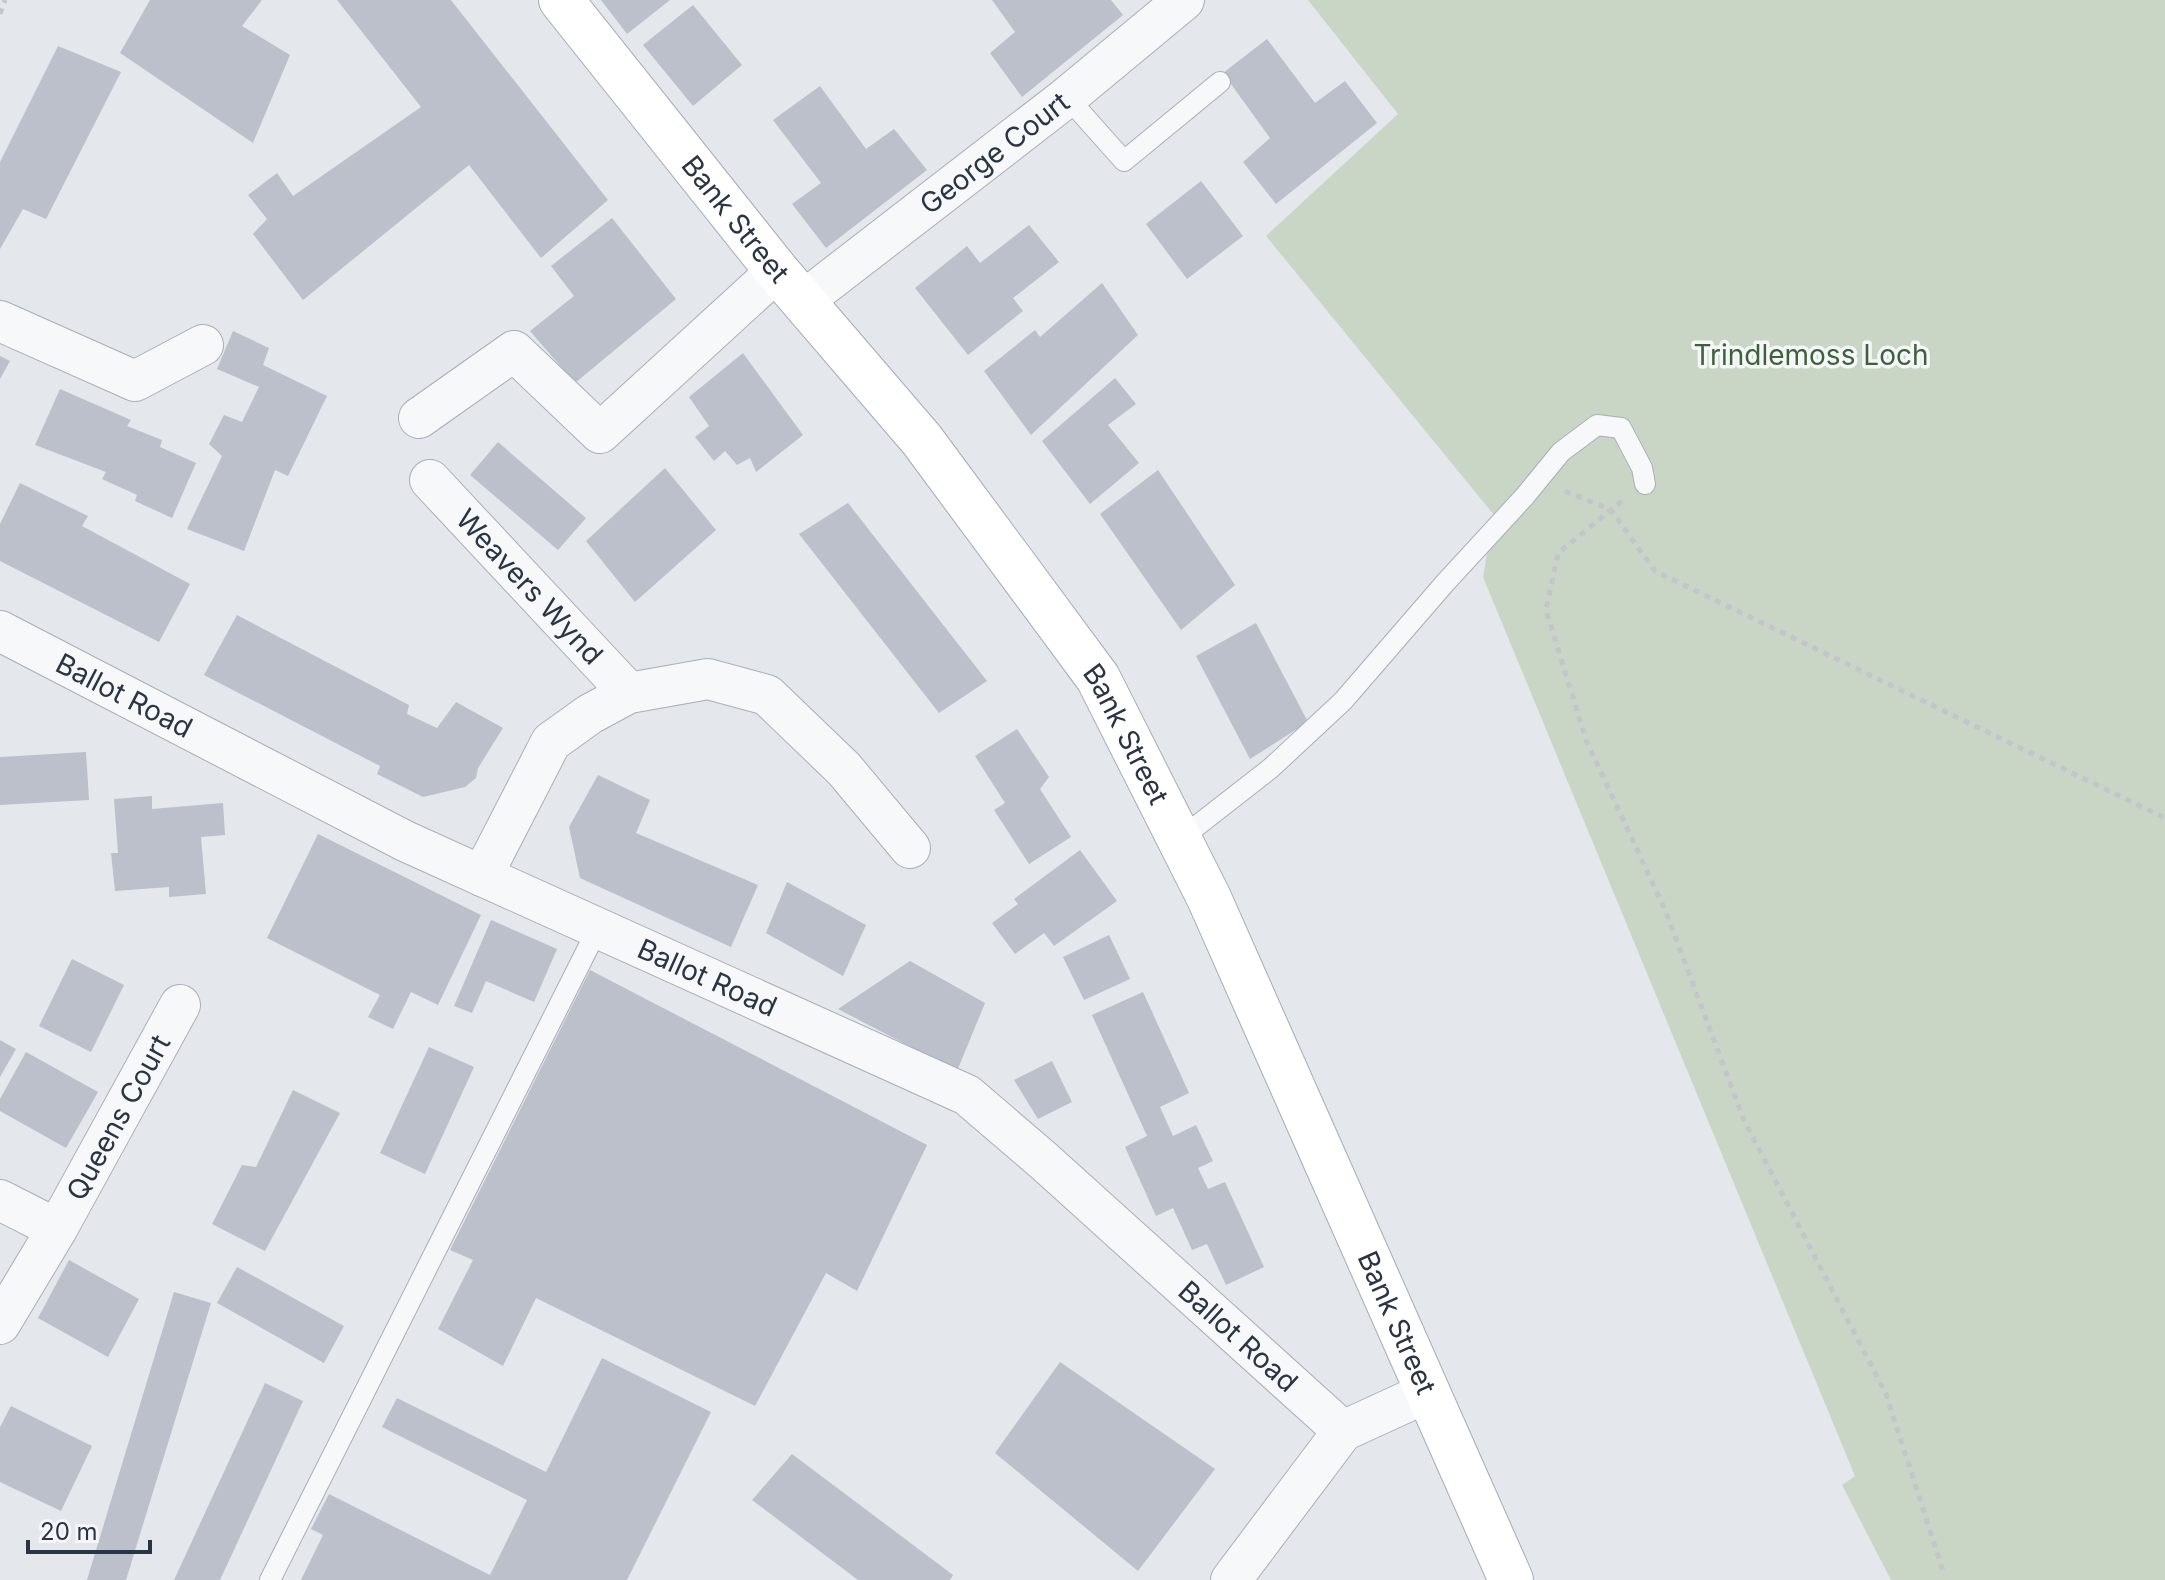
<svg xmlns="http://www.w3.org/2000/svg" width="2165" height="1580" font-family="Inter,sans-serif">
<rect width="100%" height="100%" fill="#e4e7ec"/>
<polygon fill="#c9d6c5" points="1308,0 2165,0 2165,1580 1891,1580 1842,1485 1855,1476 1483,577 1494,515 1266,236 1398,114"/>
<g fill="#bbc0ca">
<polygon points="150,0 262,0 242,26 290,55 253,143 120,53"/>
<polygon points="337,0 451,0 608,200 541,258 469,165 303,300 253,234 267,219 248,195 277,173 293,196 421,107"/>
<polygon points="601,0 670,0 627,34"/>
<polygon points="992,0 1111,0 1123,15 1022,97 990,53 1015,32"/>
<polygon points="693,5 742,65 693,106 643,45"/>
<polygon points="1267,39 1315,103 1345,81 1377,123 1276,204 1243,162 1270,138 1223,73"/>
<polygon points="58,46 121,72 46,219 23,209 0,249 0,162"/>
<polygon points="820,86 866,149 894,129 927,170 826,248 792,204 821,183 773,120"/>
<polygon points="1201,181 1243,236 1187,279 1146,224"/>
<polygon points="612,218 676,299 575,383 530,331 574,296 551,266"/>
<polygon points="1029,225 1059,262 1013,298 1023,311 968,355 915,288 967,246 980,263"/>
<polygon points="1102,283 1138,335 1031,435 984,371 1035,330 1040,337"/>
<polygon points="233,331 269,348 263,365 327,396 288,476 275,470 244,551 187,529 222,456 209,444 224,415 242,422 259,387 217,369"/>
<polygon points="743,353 803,435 756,472 750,458 737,465 725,451 714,461 695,437 709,426 689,397"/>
<polygon points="0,356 10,361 0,379"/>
<polygon points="1115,378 1136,404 1108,425 1139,463 1090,504 1042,441"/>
<polygon points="60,389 131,420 127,426 162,440 160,447 196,463 172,518 135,501 137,495 102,479 106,472 35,445"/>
<polygon points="498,442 586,518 558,550 470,475"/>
<polygon points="665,468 716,530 635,602 586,541"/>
<polygon points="1158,470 1235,585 1181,630 1100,514"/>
<polygon points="20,483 88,516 82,526 190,584 159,642 0,561 0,524"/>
<polygon points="848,503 987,681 939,713 799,534"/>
<polygon points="237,615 409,705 407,714 437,728 456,702 503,728 478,768 476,778 465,787 423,797 377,774 380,766 204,675"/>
<polygon points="1256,623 1308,722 1250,759 1196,656"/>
<polygon points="1017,729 1049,777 1040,789 1071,837 1029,864 994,810 1005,803 975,756"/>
<polygon points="86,752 89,800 0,805 0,757"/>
<polygon points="598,775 650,800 636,833 758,885 731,947 580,878 569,827"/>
<polygon points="152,796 152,809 223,803 225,835 201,837 206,894 169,897 169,887 115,891 111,853 118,853 114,799"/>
<polygon points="318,834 481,915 438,1005 411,992 393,1029 368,1017 380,995 267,938"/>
<polygon points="1080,850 1117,901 1054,946 1044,933 1015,954 992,923 1018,904 1014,899"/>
<polygon points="787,882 866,925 843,976 766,933"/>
<polygon points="491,920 557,949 534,1002 486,981 472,1013 454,1006"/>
<polygon points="1109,935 1130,979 1084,1000 1063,957"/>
<polygon points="72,959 124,985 91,1052 39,1026"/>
<polygon points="910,961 985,1003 957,1071 838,1009"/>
<polygon points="590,970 927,1145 857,1291 826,1273 755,1406 536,1298 503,1366 438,1329 473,1260 450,1250"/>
<polygon points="1143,992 1189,1093 1160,1107 1173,1136 1196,1125 1213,1161 1198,1168 1208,1189 1225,1182 1264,1267 1226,1285 1207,1244 1192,1250 1173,1208 1156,1216 1125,1147 1147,1136 1092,1015"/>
<polygon points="0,1040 16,1049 0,1077"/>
<polygon points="429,1047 474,1067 425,1174 380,1153"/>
<polygon points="26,1052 98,1092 66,1148 0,1111 0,1099"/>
<polygon points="1052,1061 1072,1102 1038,1119 1014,1080"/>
<polygon points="293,1090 340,1113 265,1251 212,1224 242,1165 256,1167"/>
<polygon points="69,1260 139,1299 108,1357 38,1318"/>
<polygon points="237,1267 344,1326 324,1363 217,1303"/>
<polygon points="174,1292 211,1303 126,1580 87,1580"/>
<polygon points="602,1358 711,1412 627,1580 301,1580 323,1535 311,1529 329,1494 490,1575 527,1500 382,1427 397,1398 546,1472"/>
<polygon points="1060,1362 1215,1469 1138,1571 995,1453"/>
<polygon points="265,1383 303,1401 220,1580 174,1580"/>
<polygon points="11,1406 92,1446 61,1511 0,1482 0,1427"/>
<polygon points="792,1454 953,1575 950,1580 858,1580 752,1500"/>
</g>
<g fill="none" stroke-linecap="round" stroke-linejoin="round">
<defs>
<g id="service">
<polyline points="1067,97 1124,161 1220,82"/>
<polyline points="1180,839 1271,768 1343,701 1445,583 1525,496 1561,452 1597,425 1621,428 1642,468 1645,484"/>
<polyline points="270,1580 598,928"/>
</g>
<g id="minor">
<path id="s1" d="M803 301 1067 97 1184 0"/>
<polyline points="0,321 135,381 203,345"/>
<polyline points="419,418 514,351 600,433 777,271"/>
<path id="s2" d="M430 480 629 693"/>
<path id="s3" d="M0 631 405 841 967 1095 1044 1161 1343 1431"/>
<polyline points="482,876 551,742 590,714 629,693 708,679 767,695 844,769 910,848"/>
<polyline points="0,1200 57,1229"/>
<path id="s4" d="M0 1324 57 1229 180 1005"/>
<polyline points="1231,1580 1343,1431 1428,1392"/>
</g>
<g id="primary">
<path id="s5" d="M561 0 777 271 922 440 1098 678 1209 898 1511 1580"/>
</g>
</defs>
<use href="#service" stroke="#a9aeb7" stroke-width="22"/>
<use href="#minor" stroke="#a9aeb7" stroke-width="42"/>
<use href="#primary" stroke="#a3abb8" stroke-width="46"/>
<g stroke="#c2c5cb" stroke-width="5" stroke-dasharray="6 6" stroke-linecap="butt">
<polyline points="0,14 5,0"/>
<polyline points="1565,491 1611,510 1655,571 2165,818"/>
<polyline points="1622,501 1558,553 1546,610 1586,740 1666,912 1743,1118 1886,1394 1943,1571"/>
</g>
<use href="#service" stroke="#f7f8fa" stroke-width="20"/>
<use href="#minor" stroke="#f7f8fa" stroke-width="40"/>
<use href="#primary" stroke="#fff" stroke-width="44"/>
</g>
<g text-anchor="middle" stroke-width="7" stroke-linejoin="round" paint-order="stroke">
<g font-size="28" fill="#2b3445" stroke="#f4f6f9">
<text dy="10" stroke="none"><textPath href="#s1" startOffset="242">George Court</textPath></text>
<text dy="10" stroke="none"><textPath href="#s5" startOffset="280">Bank Street</textPath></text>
<text dy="10" stroke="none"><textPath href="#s2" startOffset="146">Weavers Wynd</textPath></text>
<text dy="10" stroke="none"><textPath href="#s3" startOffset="140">Ballot Road</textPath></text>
<text dy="10" stroke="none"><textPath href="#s5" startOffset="928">Bank Street</textPath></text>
<text dy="10" stroke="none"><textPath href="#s3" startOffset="788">Ballot Road</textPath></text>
<text dy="10" stroke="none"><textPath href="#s4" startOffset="238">Queens Court</textPath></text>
<text dy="10" stroke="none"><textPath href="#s5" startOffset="1576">Bank Street</textPath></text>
<text dy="10" stroke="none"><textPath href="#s3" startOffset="1436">Ballot Road</textPath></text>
</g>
<g font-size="28" fill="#3f6138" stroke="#f4f6f9">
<text x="1811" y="365">Trindlemoss Loch</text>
</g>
</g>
<path d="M28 1540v12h122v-12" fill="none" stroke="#2b3445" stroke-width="4"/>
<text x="40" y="1540" font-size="24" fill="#2b3445" stroke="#f4f6f9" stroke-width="6" paint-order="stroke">20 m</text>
</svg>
